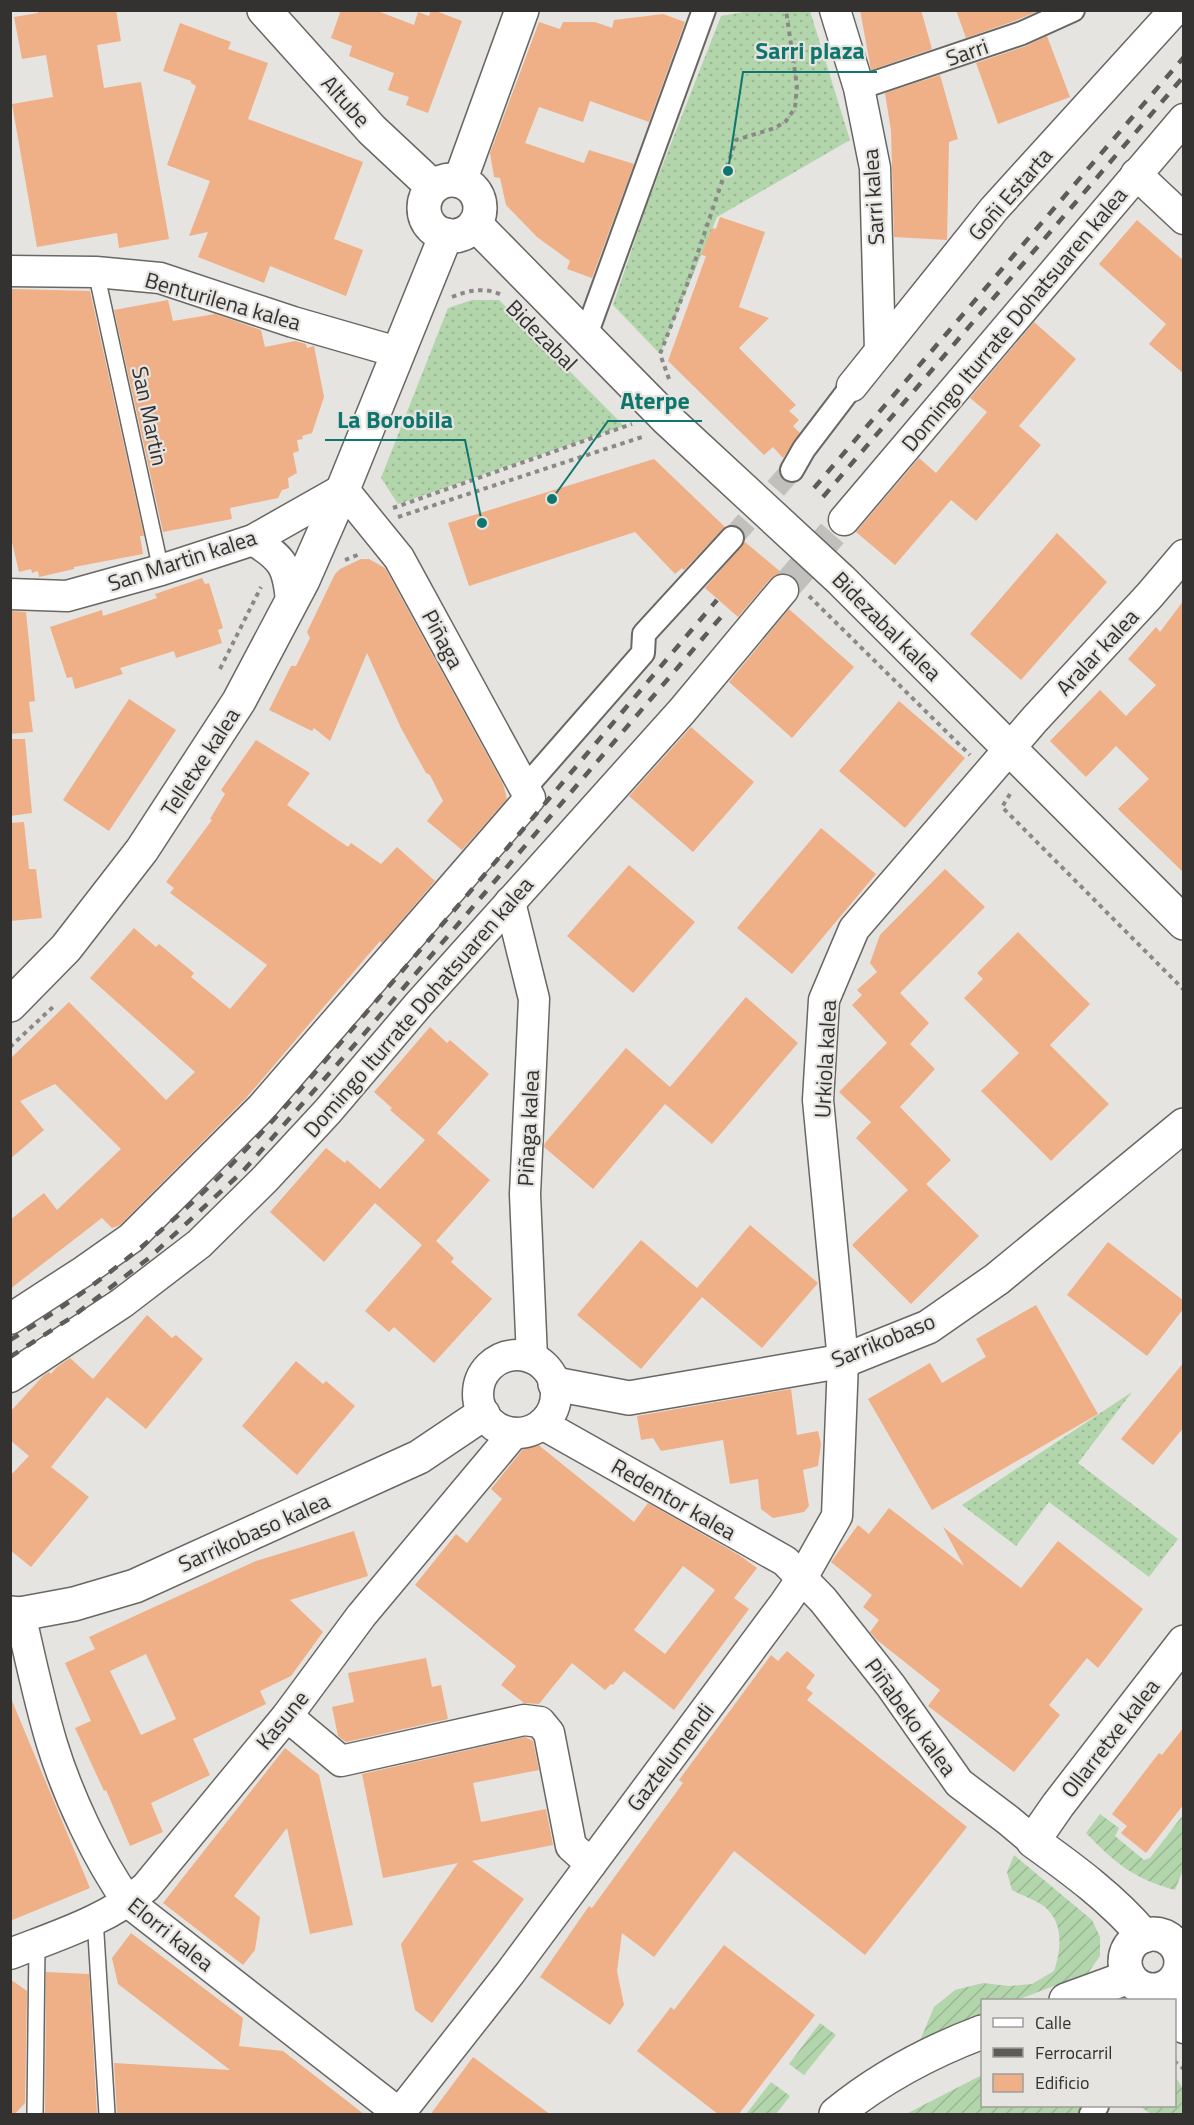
<svg xmlns="http://www.w3.org/2000/svg" width="1194" height="2125" font-family="'Titillium Web',sans-serif">
<defs>
<pattern id="grass-dots" width="8" height="8" patternUnits="userSpaceOnUse" patternTransform="scale(1.5)"><rect width="8" height="8" fill="#b2d5ab"/><path d="M2 2h.1M6 6h.1" fill="none" stroke="#9ab794" stroke-width="1.8" stroke-linecap="round"/></pattern>
<pattern id="garden-furrows" width="10" height="10" patternUnits="userSpaceOnUse" patternTransform="scale(1.5)"><rect width="10" height="10" fill="#b2d5ab"/><path d="M-1 1l2-2M0 10L10 0M9 11l2-2" fill="none" stroke="#9ab794"/></pattern>
</defs>
<rect width="100%" height="100%" fill="#e6e4e0"/>
<g fill="url(#grass-dots)">
<polygon points="749,11 810,11 850,140 717,217 660,354 613,305 648,202 721,16"/>
<polygon points="472,300 499,300 624,426 398,504 381,478 448,308"/>
<polygon points="1132,1392 1078,1463 1178,1539 1149,1577 1049,1502 1016,1546 962,1505"/>
</g>
<g fill="url(#garden-furrows)">
<path d="M1100 1814 1119 1828 1115 1836 1144 1860 1150 1858 1183 1815V1870L1175 1890C1134 1879 1115 1863 1086 1833Z"/>
<path d="M1014 1855 1092 1920 1100 1937V1956L1088 1973 1017 2000H982V2014L919 2043 934 2007 955 1990 983 1983 1009 1986 1032 1984 1054 1971C1061 1951 1064 1924 1046 1908 1038 1901 1023 1896 1012 1890L1007 1872Z"/>
<polygon points="820,2023 836,2035 804,2075 789,2064"/>
<polygon points="982,2075 982,2106 1084,2106 1077,2114 906,2114"/>
<path d="M1175 2078C1186 2087 1184 2100 1183 2114H1151L1139 2106H1174Z"/>
<polygon points="771,2082 790,2096 776,2114 746,2114"/>
</g>
<g fill="#efaf87" fill-rule="evenodd">
<polygon points="38,10 116,10 121,41 97,45 104,88 141,82 169,239 119,248 117,233 37,247 12,104 53,97 46,55 22,59 14,17 38,13"/>
<polygon points="341,10 375,10 414,25 418,12 429,16 431,10 433,10 462,21 428,113 406,105 409,97 388,90 394,73 349,56 352,46 331,38"/>
<polygon points="860,10 921,10 932,49 871,70"/>
<polygon points="956,10 1038,10 1038,11 1017,20 966,38"/>
<polygon points="663,14 685,22 649,122 590,101 583,122 539,107 525,143 584,163 589,150 634,164 592,278 567,269 570,261 537,237 506,205 500,178 494,177 490,153 539,22 560,29 563,22 595,22 612,28 614,20"/>
<polygon points="180,23 231,42 228,49 268,63 248,119 363,162 334,239 363,250 346,296 270,266 264,283 198,257 208,232 189,236 210,181 167,165 196,86 191,83 191,81 163,71"/>
<polygon points="1047,36 1070,97 998,124 976,63 1026,46"/>
<polygon points="940,75 958,139 949,142 947,240 894,237 891,131 885,93"/>
<polygon points="720,217 765,232 739,307 769,318 739,348 796,405 789,411 799,420 793,426 800,433 783,458 773,447 764,455 668,361 706,256 701,255 712,228 716,229"/>
<polygon points="1137,220 1184,261 1184,374 1149,344 1166,324 1099,264"/>
<polygon points="10,289 90,291 144,536 140,536 143,554 74,567 74,569 39,577 38,571 32,573 31,569 19,572 10,534"/>
<polygon points="168,300 173,321 215,314 261,330 265,347 295,341 306,344 307,348 314,346 324,397 312,433 302,436 303,439 297,440 299,451 293,453 297,473 288,478 289,488 282,490 278,498 230,508 232,519 163,532 114,310"/>
<polygon points="1034,322 1076,359 1019,426 1041,445 976,521 951,500 895,565 856,532 919,458 936,473 987,412 970,398"/>
<polygon points="654,459 725,527 684,570 682,568 675,574 635,532 469,586 448,523"/>
<polygon points="1057,533 1107,582 1021,680 970,634"/>
<polygon points="745,542 782,573 770,579 738,617 705,588"/>
<polygon points="361,559 369,559 385,568 503,784 507,799 462,850 427,821 443,801 430,775 426,773 401,728 367,653 330,741 314,728 312,731 269,710 291,666 296,666 310,638 307,632 335,574 340,569"/>
<polygon points="202,578 205,584 209,583 223,628 218,630 222,643 176,658 174,651 120,668 123,674 75,689 72,677 67,678 50,627 102,610 103,616 157,598 155,594"/>
<polygon points="1184,600 1184,873 1118,809 1149,779 1116,746 1086,777 1050,741 1100,690 1126,716 1156,685 1128,659 1156,627 1160,632"/>
<polygon points="789,609 854,667 792,738 729,682"/>
<polygon points="10,611 26,612 35,701 29,702 33,732 10,734"/>
<polygon points="129,699 176,730 109,831 63,800"/>
<polygon points="899,701 965,758 905,828 839,771"/>
<polygon points="691,727 754,782 693,852 629,796"/>
<polygon points="10,739 25,739 32,813 10,816"/>
<polygon points="256,740 310,773 287,805 348,847 351,843 381,864 397,847 435,881 382,943 380,941 246,1098 120,1225 112,1228 102,1218 10,1289 10,1220 44,1193 57,1210 121,1149 55,1084 20,1101 44,1130 10,1159 10,1059 69,1002 166,1100 195,1072 90,978 134,928 156,947 159,944 194,973 191,977 230,1009 267,965 170,893 174,888 166,882 212,820 210,819 225,794 221,790"/>
<polygon points="24,822 29,869 36,869 42,918 10,921 10,823"/>
<polygon points="821,828 876,874 792,974 737,928"/>
<polygon points="629,865 695,922 633,993 567,936"/>
<polygon points="945,869 985,907 900,993 929,1023 910,1044 935,1069 900,1107 951,1160 926,1184 979,1236 911,1304 852,1245 908,1190 856,1138 871,1122 839,1092 887,1043 852,1005 862,995 857,990 877,972 870,963 880,935"/>
<polygon points="1018,932 1090,1004 1050,1045 1109,1104 1051,1161 981,1091 1019,1053 964,998 983,979 977,973"/>
<polygon points="746,997 798,1043 712,1144 665,1104 593,1189 544,1147 545,1143 626,1048 670,1087"/>
<polygon points="430,1027 447,1043 450,1040 489,1074 437,1133 490,1180 436,1241 454,1258 451,1262 492,1299 434,1363 394,1327 389,1332 365,1311 422,1245 375,1203 324,1262 270,1212 326,1148 345,1163 347,1160 380,1189 425,1140 390,1110 392,1108 374,1092"/>
<polygon points="750,1225 818,1283 762,1348 702,1297 641,1369 577,1315 641,1240 697,1288"/>
<polygon points="1108,1242 1184,1301 1184,1308 1147,1356 1067,1295"/>
<polygon points="1036,1305 1098,1414 932,1510 868,1399 930,1363 942,1383 986,1357 976,1339"/>
<polygon points="147,1315 172,1338 176,1335 203,1359 146,1429 107,1397 51,1467 89,1497 31,1567 10,1550 10,1476 29,1456 10,1440 10,1412 43,1376 49,1372 51,1374 57,1367 70,1358 93,1379"/>
<polygon points="296,1361 323,1384 326,1381 355,1406 297,1475 242,1426"/>
<polygon points="1184,1362 1184,1427 1153,1465 1121,1439"/>
<polygon points="791,1389 797,1435 818,1431 821,1444 818,1466 803,1470 809,1506 804,1512 773,1518 761,1509 758,1479 730,1484 723,1440 661,1451 653,1438 641,1440 637,1416"/>
<path d="M531 1439 634 1522 648 1503 739 1555 757 1568 734 1598 749 1609 674 1710 624 1671 613 1685 611 1684 605 1690 572 1663 539 1704 524 1703 501 1685 516 1666 415 1585 456 1534 467 1543 502 1499 491 1489ZM683 1566 715 1590 665 1654 634 1630Z"/>
<polygon points="889,1508 964,1566 943,1527 1021,1588 1058,1541 1143,1609 1098,1668 1087,1658 1049,1705 1060,1715 1014,1772 928,1706 940,1690 877,1640 870,1632 879,1620 863,1607 872,1595 831,1562 858,1525 869,1534"/>
<path d="M354 1531 368 1576 290 1600 323 1632 291 1676 260 1691 266 1704 193 1739 210 1775 151 1803 163 1832 130 1846 106 1790 104 1791 75 1728 91 1721 65 1663 95 1649 89 1637 152 1608 256 1561ZM146 1654 176 1719 141 1735 110 1671Z"/>
<polygon points="787,1651 815,1675 806,1688 813,1693 807,1700 967,1827 865,1955 734,1851 654,1957 622,1933 617,1971 624,2005 610,2025 540,1977 589,1906 592,1908 683,1783 679,1780 771,1655 778,1661"/>
<polygon points="426,1658 432,1687 441,1685 448,1719 346,1742 338,1736 332,1707 354,1702 348,1673"/>
<polygon points="10,1696 90,1888 10,1921"/>
<polygon points="1184,1727 1184,1804 1146,1853 1121,1833 1127,1826 1112,1814 1159,1753 1162,1755"/>
<polygon points="525,1737 533,1741 539,1770 473,1783 481,1822 546,1809 553,1845 472,1861 524,1899 432,2023 415,2010 401,1944 458,1863 383,1878 362,1774"/>
<polygon points="285,1748 319,1775 353,1925 310,1934 287,1828 234,1896 260,1917 255,1950 243,1965 163,1903"/>
<polygon points="131,1933 243,2018 239,2046 283,2051 365,2115 117,2115 114,2063 230,2070 118,1984 112,1958"/>
<polygon points="724,1945 815,2015 738,2115 719,2115 637,2051 671,2007 674,2010"/>
<polygon points="46,1972 89,1974 97,2115 45,2115"/>
<polygon points="10,1979 27,1991 25,2103 14,2115 10,2115"/>
<polygon points="473,2057 551,2115 430,2115"/>
</g>
<g fill="none" stroke-linecap="round" stroke-linejoin="round">
<polyline stroke="#c2c0bd" stroke-width="22" stroke-dasharray="22 11" stroke-linecap="butt" points="732,538 792,470"/>
<polyline stroke="#c2c0bd" stroke-width="30" stroke-dasharray="30 15" stroke-linecap="butt" points="783,590 844,520"/>
<defs>
<g id="service">
<polyline points="96,272 161,570"/>
<polyline points="95,1918 107,2114"/>
<polyline points="35,2114 37,1944"/>
</g>
<g id="pedestrian">
<polyline points="859,88 1022,33 1073,10"/>
<polyline points="586,335 704,10"/>
<polyline points="792,470 804,449 852,386"/>
<polyline points="524,789 643,653 644,634 732,538"/>
<polyline points="1091,2114 1097,2106"/>
</g>
<g id="minor">
<polyline points="835,10 859,88 875,168 880,351"/>
<polyline points="1136,174 1184,219"/>
<polyline points="10,271 96,272 160,278 293,322 397,352"/>
<polyline points="852,386 994,209 1175,10"/>
<polyline points="844,520 1184,119"/>
<path d="M253 540C283 558 288 567 291 601"/>
<polyline points="10,594 67,596 161,570 253,540 343,489 399,558 530,798 261,1108 131,1238 84,1271 10,1319"/>
<polyline points="510,902 534,999 525,1194 532,1358"/>
<circle cx="517" cy="1394" r="39"/>
<polyline points="10,1377 122,1303 199,1244 265,1179 328,1111 419,1004 682,711 783,590"/>
<polyline points="542,1424 785,1561 823,1600 891,1686 959,1783 1008,1820 1033,1841"/>
<path d="M20 1614C30 1657 39 1701 52 1744 68 1796 97 1858 128 1902L400 2114"/>
<polyline points="287,1716 341,1761 524,1720 540,1722 549,1733 571,1846 591,1864"/>
<path d="M10 1954C56 1936 108 1920 146 1887L287 1716 361 1616 514 1433"/>
<polyline points="1174,2003 1184,2028"/>
<polyline points="399,2114 510,1973 785,1603 802,1578 837,1516 843,1361 818,1100 824,1000 854,929 1035,719 1149,596 1184,555"/>
</g>
<g id="tertiary">
<polyline points="264,10 372,130 433,187"/>
<circle cx="452" cy="208" r="28"/>
<polyline points="460,181 522,10"/>
<polyline points="475,224 668,420 841,580 1184,923"/>
<polyline points="10,1005 66,948 142,850 239,701 303,580 343,489 446,235"/>
<polyline points="555,1384 629,1398 843,1361 928,1327 997,1279 1184,1125"/>
<polyline points="10,1613 20,1614 74,1604 135,1586 419,1457 483,1414"/>
<circle cx="1153" cy="1962" r="28"/>
<path d="M1144 1936C1113 1899 1072 1869 1033 1841L1058 1805 1184 1642"/>
<polyline points="1066,2000 1129,1977"/>
<path d="M836 2114C880 2078 929 2052 982 2032"/>
</g>
</defs>
<use href="#service" stroke="#696763" stroke-width="18"/>
<use href="#pedestrian" stroke="#696763" stroke-width="26"/>
<use href="#minor" stroke="#696763" stroke-width="33"/>
<use href="#tertiary" stroke="#696763" stroke-width="36"/>
<g stroke="#8b8987" stroke-width="4" stroke-dasharray="4.5 4.5" stroke-linecap="butt">
<path d="M452 297C469 290 485 287 502 295"/>
<polyline points="669,379 660,354 688,282 736,140 775,128 786,121 795,108 797,86 786,10"/>
<polyline points="393,508 632,424"/>
<polyline points="398,517 645,436"/>
<polyline points="345,560 360,554"/>
<polyline points="809,596 970,755"/>
<polyline points="220,669 261,587"/>
<polyline points="1010,794 1002,807 1184,990"/>
<polyline points="10,1047 54,1006"/>
<polyline points="1174,2061 1184,2069"/>
</g>
<use href="#service" stroke="#fff" stroke-width="15"/>
<use href="#pedestrian" stroke="#fff" stroke-width="22"/>
<use href="#minor" stroke="#fff" stroke-width="30"/>
<use href="#tertiary" stroke="#fff" stroke-width="33"/>
<g stroke="#5d5c5a" stroke-width="4.5" stroke-dasharray="10 10" stroke-linecap="butt">
<polyline points="814,488 1184,57"/>
<polyline points="823,497 1184,76"/>
<path d="M10 1340C76 1301 139 1252 195 1200 268 1132 331 1053 396 978 504 853 610 726 717 600"/>
<polyline points="10,1357 72,1317 149,1258 243,1171 364,1034 727,610"/>
</g>
</g>
<g text-anchor="middle" stroke-width="4.5" stroke-linejoin="round" paint-order="stroke">
<g font-size="22" fill="#333231" stroke="#e6e4e0">
<text transform="translate(967 52) rotate(-19)" y="8">Sarri</text>
<text transform="translate(346 101) rotate(48)" y="8">Altube</text>
<text transform="translate(1010 194) rotate(-49)" y="8">Goñi Estarta</text>
<text transform="translate(873 197) rotate(-94)" y="8">Sarri kalea</text>
<text transform="translate(223 301) rotate(16)" y="8">Benturilena kalea</text>
<text transform="translate(1014 319) rotate(-50)" y="8">Domingo Iturrate Dohatsuaren kalea</text>
<text transform="translate(542 335) rotate(45)" y="8">Bidezabal</text>
<text transform="translate(150 416) rotate(78)" y="8">San Martin</text>
<text transform="translate(182 560) rotate(-18)" y="8">San Martin kalea</text>
<text transform="translate(887 626) rotate(45)" y="8">Bidezabal kalea</text>
<text transform="translate(443 639) rotate(62)" y="8">Piñaga</text>
<text transform="translate(1097 652) rotate(-47)" y="8">Aralar kalea</text>
<text transform="translate(200 762) rotate(-57)" y="8">Telletxe kalea</text>
<text transform="translate(418 1007) rotate(-49)" y="8">Domingo Iturrate Dohatsuaren kalea</text>
<text transform="translate(825 1059) rotate(-87)" y="8">Urkiola kalea</text>
<text transform="translate(528 1128) rotate(-87)" y="8">Piñaga kalea</text>
<text transform="translate(883 1340) rotate(-22)" y="8">Sarrikobaso</text>
<text transform="translate(674 1499) rotate(30)" y="8">Redentor kalea</text>
<text transform="translate(254 1532) rotate(-24)" y="8">Sarrikobaso kalea</text>
<text transform="translate(911 1717) rotate(54)" y="8">Piñabeko kalea</text>
<text transform="translate(282 1720) rotate(-51)" y="8">Kasune</text>
<text transform="translate(1110 1738) rotate(-52)" y="8">Ollarretxe kalea</text>
<text transform="translate(670 1757) rotate(-53)" y="8">Gaztelumendi</text>
<text transform="translate(171 1934) rotate(39)" y="8">Elorri kalea</text>
</g>
</g>
<path fill="none" stroke="#0f766e" stroke-width="2" d="M728 171L743 72H877M552 499L608 421H702M482 523L465 440H325"/>
<g fill="#0f766e" stroke="#e6e4e0" stroke-width="2">
<circle cx="728" cy="171" r="6"/>
<circle cx="552" cy="499" r="6"/>
<circle cx="482" cy="523" r="6"/>
</g>
<g font-size="24" text-anchor="middle" font-weight="bold" fill="#0f766e" stroke="#e6e4e0" stroke-width="4.5" stroke-linejoin="round" paint-order="stroke">
<text x="810" y="59">Sarri plaza</text>
<text x="655" y="409">Aterpe</text>
<text x="395" y="428">La Borobila</text>
</g>
<rect width="1194" height="2125" fill="none" stroke="#333231" stroke-width="24"/>
<rect x="981" y="1999" width="195" height="108" fill="#e6e4e0" stroke="#9e9d9a" stroke-width="1.5"/>
<rect x="993" y="2018" width="30" height="9" fill="#ffffff" stroke="#9e9d9a" stroke-width="1.5"/>
<text x="1035" y="2029" font-size="18" fill="#333231">Calle</text>
<rect x="993" y="2048" width="30" height="9" fill="#5d5c5a" stroke="#9e9d9a" stroke-width="1.5"/>
<text x="1035" y="2059" font-size="18" fill="#333231">Ferrocarril</text>
<rect x="993" y="2074" width="30" height="18" fill="#efaf87" stroke="#9e9d9a" stroke-width="1.5"/>
<text x="1035" y="2089" font-size="18" fill="#333231">Edificio</text>
</svg>
